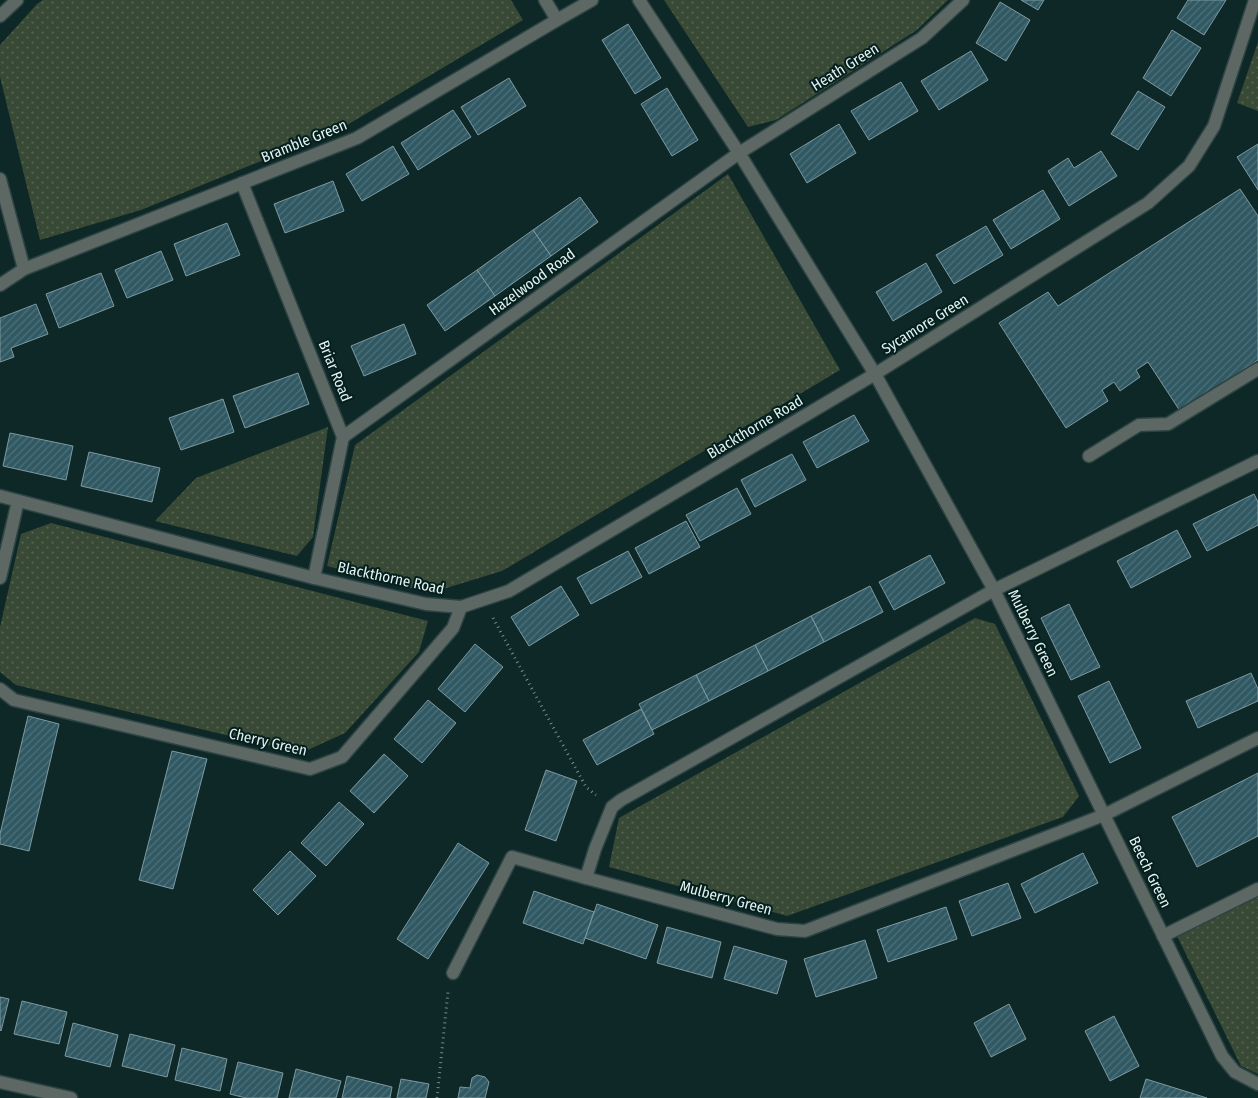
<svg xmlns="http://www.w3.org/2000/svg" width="1258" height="1098" font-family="'Fira Sans Condensed',sans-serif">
<defs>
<pattern id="grass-dots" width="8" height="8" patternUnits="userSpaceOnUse" patternTransform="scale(1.25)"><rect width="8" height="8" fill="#384935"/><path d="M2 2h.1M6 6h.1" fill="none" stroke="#556453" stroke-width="1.8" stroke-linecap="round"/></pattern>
<pattern id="building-hatch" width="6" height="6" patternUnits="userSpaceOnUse" patternTransform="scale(1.25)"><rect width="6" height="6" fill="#305963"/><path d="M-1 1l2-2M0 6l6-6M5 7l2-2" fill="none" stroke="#4e717a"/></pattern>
</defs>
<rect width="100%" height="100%" fill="#0e2827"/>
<g fill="url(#grass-dots)">
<polygon points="43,0 511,0 523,20 342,128 141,210 40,240 0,77 0,45 37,4"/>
<polygon points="664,0 948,0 917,30 776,120 748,127"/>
<polygon points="1258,42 1258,111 1237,103"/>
<polygon points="728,174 840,370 502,571 430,593 327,566 355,445"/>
<polygon points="328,427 313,537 297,556 155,521 196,478"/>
<polygon points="51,523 428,621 419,652 345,733 301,753 16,685 0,672 0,627 21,534"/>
<polygon points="975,618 995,624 1079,796 1063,817 787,916 609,867 619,818"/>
<polygon points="1258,897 1258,1074 1241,1066 1177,936"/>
</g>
<g fill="url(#building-hatch)" stroke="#7e9aa1">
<polygon points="1021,0 1044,0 1038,10"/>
<polygon points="1188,0 1226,0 1204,35 1177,18"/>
<polygon points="1000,2 1030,20 1006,61 976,43"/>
<polygon points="628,24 661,78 635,94 602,40"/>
<polygon points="1172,30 1201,48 1171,96 1143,78"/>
<polygon points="971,51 988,80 939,110 921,81"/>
<polygon points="509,78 526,106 478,135 461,107"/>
<polygon points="901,82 918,111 869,140 851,111"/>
<polygon points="667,88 698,140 672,156 641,104"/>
<polygon points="1138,91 1165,107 1138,150 1111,134"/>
<polygon points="453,110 471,137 418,170 401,143"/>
<polygon points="839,124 856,153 807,183 790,154"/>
<polygon points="1258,144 1258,190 1237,157"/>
<polygon points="393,146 409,174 362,201 346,174"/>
<polygon points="1101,151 1117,176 1069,206 1048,171 1068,158 1074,168"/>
<polygon points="333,181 344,211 285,233 274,204"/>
<polygon points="1240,189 1258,216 1258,360 1180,411 1148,362 1136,370 1140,377 1120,391 1114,382 1102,390 1108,401 1066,428 999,323 1048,292 1058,306"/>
<polygon points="1043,190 1060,219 1011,249 993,220"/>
<polygon points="580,197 598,222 551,256 533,230"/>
<polygon points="227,223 240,255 186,276 174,244"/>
<polygon points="986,226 1003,255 954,284 936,255"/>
<polygon points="533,230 551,256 495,296 477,270"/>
<polygon points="161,251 173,280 127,298 115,270"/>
<polygon points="926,263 942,292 893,321 876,292"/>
<polygon points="477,270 495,296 445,331 427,305"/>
<polygon points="101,273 114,306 59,328 46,294"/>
<polygon points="36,304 48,334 11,348 14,357 0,362 0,318"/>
<polygon points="404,324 416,354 364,376 351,346"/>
<polygon points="298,373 309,404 245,428 233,396"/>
<polygon points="223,399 234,432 181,450 169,418"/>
<polygon points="854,415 869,441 817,468 803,442"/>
<polygon points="10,433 73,446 66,480 3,466"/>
<polygon points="89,452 160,468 152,502 81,486"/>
<polygon points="792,454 806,480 755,507 741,480"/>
<polygon points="737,488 751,514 700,541 686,515"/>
<polygon points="1254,494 1258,502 1258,525 1207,551 1193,524"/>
<polygon points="686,521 700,547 649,574 635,548"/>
<polygon points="1177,530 1191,557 1131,588 1117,561"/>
<polygon points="628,551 642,577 591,604 577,578"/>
<polygon points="930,555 945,583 894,610 879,582"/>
<polygon points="561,586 579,615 529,646 511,617"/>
<polygon points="870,586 883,612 824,642 811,616"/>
<polygon points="1069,604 1100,667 1071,680 1041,618"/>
<polygon points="811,616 824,642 768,671 755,645"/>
<polygon points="475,644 503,667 465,712 438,689"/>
<polygon points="755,645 768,671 709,701 696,675"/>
<polygon points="1251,673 1258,689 1258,701 1198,728 1186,701"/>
<polygon points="696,675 709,701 652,730 639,704"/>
<polygon points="1109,681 1141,748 1110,763 1078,696"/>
<polygon points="428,700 456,723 422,763 394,739"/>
<polygon points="641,709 654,734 597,765 583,740"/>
<polygon points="28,716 59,724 29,851 0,844 0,834"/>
<polygon points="172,751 207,759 173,889 139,880"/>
<polygon points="384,754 408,776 374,813 350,791"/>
<polygon points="546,770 577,781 556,841 525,830"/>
<polygon points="1258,773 1258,836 1197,867 1172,817"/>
<polygon points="339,802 364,824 326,866 301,843"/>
<polygon points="458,843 489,863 428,959 397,939"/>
<polygon points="290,851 316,876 278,915 253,890"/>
<polygon points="1083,853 1098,883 1035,913 1021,884"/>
<polygon points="1008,883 1021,918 972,936 959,901"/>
<polygon points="534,891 594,912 583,944 523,923"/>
<polygon points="597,904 658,925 646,959 585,938"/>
<polygon points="946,907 957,939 888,962 877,930"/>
<polygon points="667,927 721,942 712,978 657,963"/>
<polygon points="865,940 877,978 816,997 804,959"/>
<polygon points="734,946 787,961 777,994 724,979"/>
<polygon points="0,997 9,999 1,1031 0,1030"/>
<polygon points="22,1001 67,1012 59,1044 14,1034"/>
<polygon points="1009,1004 1026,1039 991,1057 974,1023"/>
<polygon points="1114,1016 1139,1066 1110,1081 1085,1031"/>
<polygon points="73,1023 118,1035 110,1067 65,1056"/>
<polygon points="130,1034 175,1045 167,1077 122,1066"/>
<polygon points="182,1048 227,1059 220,1091 175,1080"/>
<polygon points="238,1062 283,1073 277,1098 246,1098 230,1094"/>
<polygon points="296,1069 341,1081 336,1098 289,1098"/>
<polygon points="477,1075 485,1077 489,1082 485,1098 458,1098 460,1087 470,1088 472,1078"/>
<polygon points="347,1076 392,1087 390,1098 342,1098"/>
<polygon points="401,1079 429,1084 426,1098 397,1098"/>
<polygon points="1146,1079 1207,1098 1140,1098"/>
</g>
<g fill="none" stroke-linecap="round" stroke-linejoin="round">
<defs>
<g id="lane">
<polyline points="1089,456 1139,425 1168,424 1258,369"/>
<polyline points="1163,936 1258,889"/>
</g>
<g id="street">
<polyline points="639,0 739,153 875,374 994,590 1258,461"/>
<polyline points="0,16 17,0"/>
<polyline points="557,20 592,0"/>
<polyline points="0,179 24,269"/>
<polyline points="242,183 343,437 314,578"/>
<polyline points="0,285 24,269 357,138 557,20 545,0"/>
<polyline points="343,437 739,153 922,38 963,0"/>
<polyline points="0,496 314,578 426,604 461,607 509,591 875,374 1148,203 1189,166 1214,126 1255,0"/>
<polyline points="0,578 18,501"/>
<polygon points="994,590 1104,815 805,931 777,929 586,878 595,849 612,807 621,800"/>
<polyline points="0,689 14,700 310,769 342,757 453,628 461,607"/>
<polyline points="1258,738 1104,815 1222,1056 1235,1072 1258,1084"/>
<polyline points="453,973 512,857 586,878"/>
<polyline points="0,1082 71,1098"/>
</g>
</defs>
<use href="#lane" stroke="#2c4443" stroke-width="15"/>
<use href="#street" stroke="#2c4443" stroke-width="15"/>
<g stroke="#778c8a" stroke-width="3" stroke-dasharray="1 4" stroke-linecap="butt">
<polyline points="493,618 586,787 596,795"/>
<polyline points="437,1098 448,992"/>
</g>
<use href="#lane" stroke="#5d6763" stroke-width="12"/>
<use href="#street" stroke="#5d6763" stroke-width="12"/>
</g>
<g text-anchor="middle" stroke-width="4" stroke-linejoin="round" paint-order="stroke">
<g font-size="15" fill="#e3f3f1" stroke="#041f1d">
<text transform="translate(845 67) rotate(-32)" y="5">Heath Green</text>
<text transform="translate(304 141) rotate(-22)" y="5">Bramble Green</text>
<text transform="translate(532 282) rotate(-36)" y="5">Hazelwood Road</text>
<text transform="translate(925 324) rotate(-32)" y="5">Sycamore Green</text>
<text transform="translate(335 371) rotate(68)" y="5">Briar Road</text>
<text transform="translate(755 427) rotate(-31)" y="5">Blackthorne Road</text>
<text transform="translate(391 578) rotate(12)" y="5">Blackthorne Road</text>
<text transform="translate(1033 633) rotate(64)" y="5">Mulberry Green</text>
<text transform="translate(268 742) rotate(13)" y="5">Cherry Green</text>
<text transform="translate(1150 872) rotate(64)" y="5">Beech Green</text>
<text transform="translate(726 898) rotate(15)" y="5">Mulberry Green</text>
</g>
</g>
</svg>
